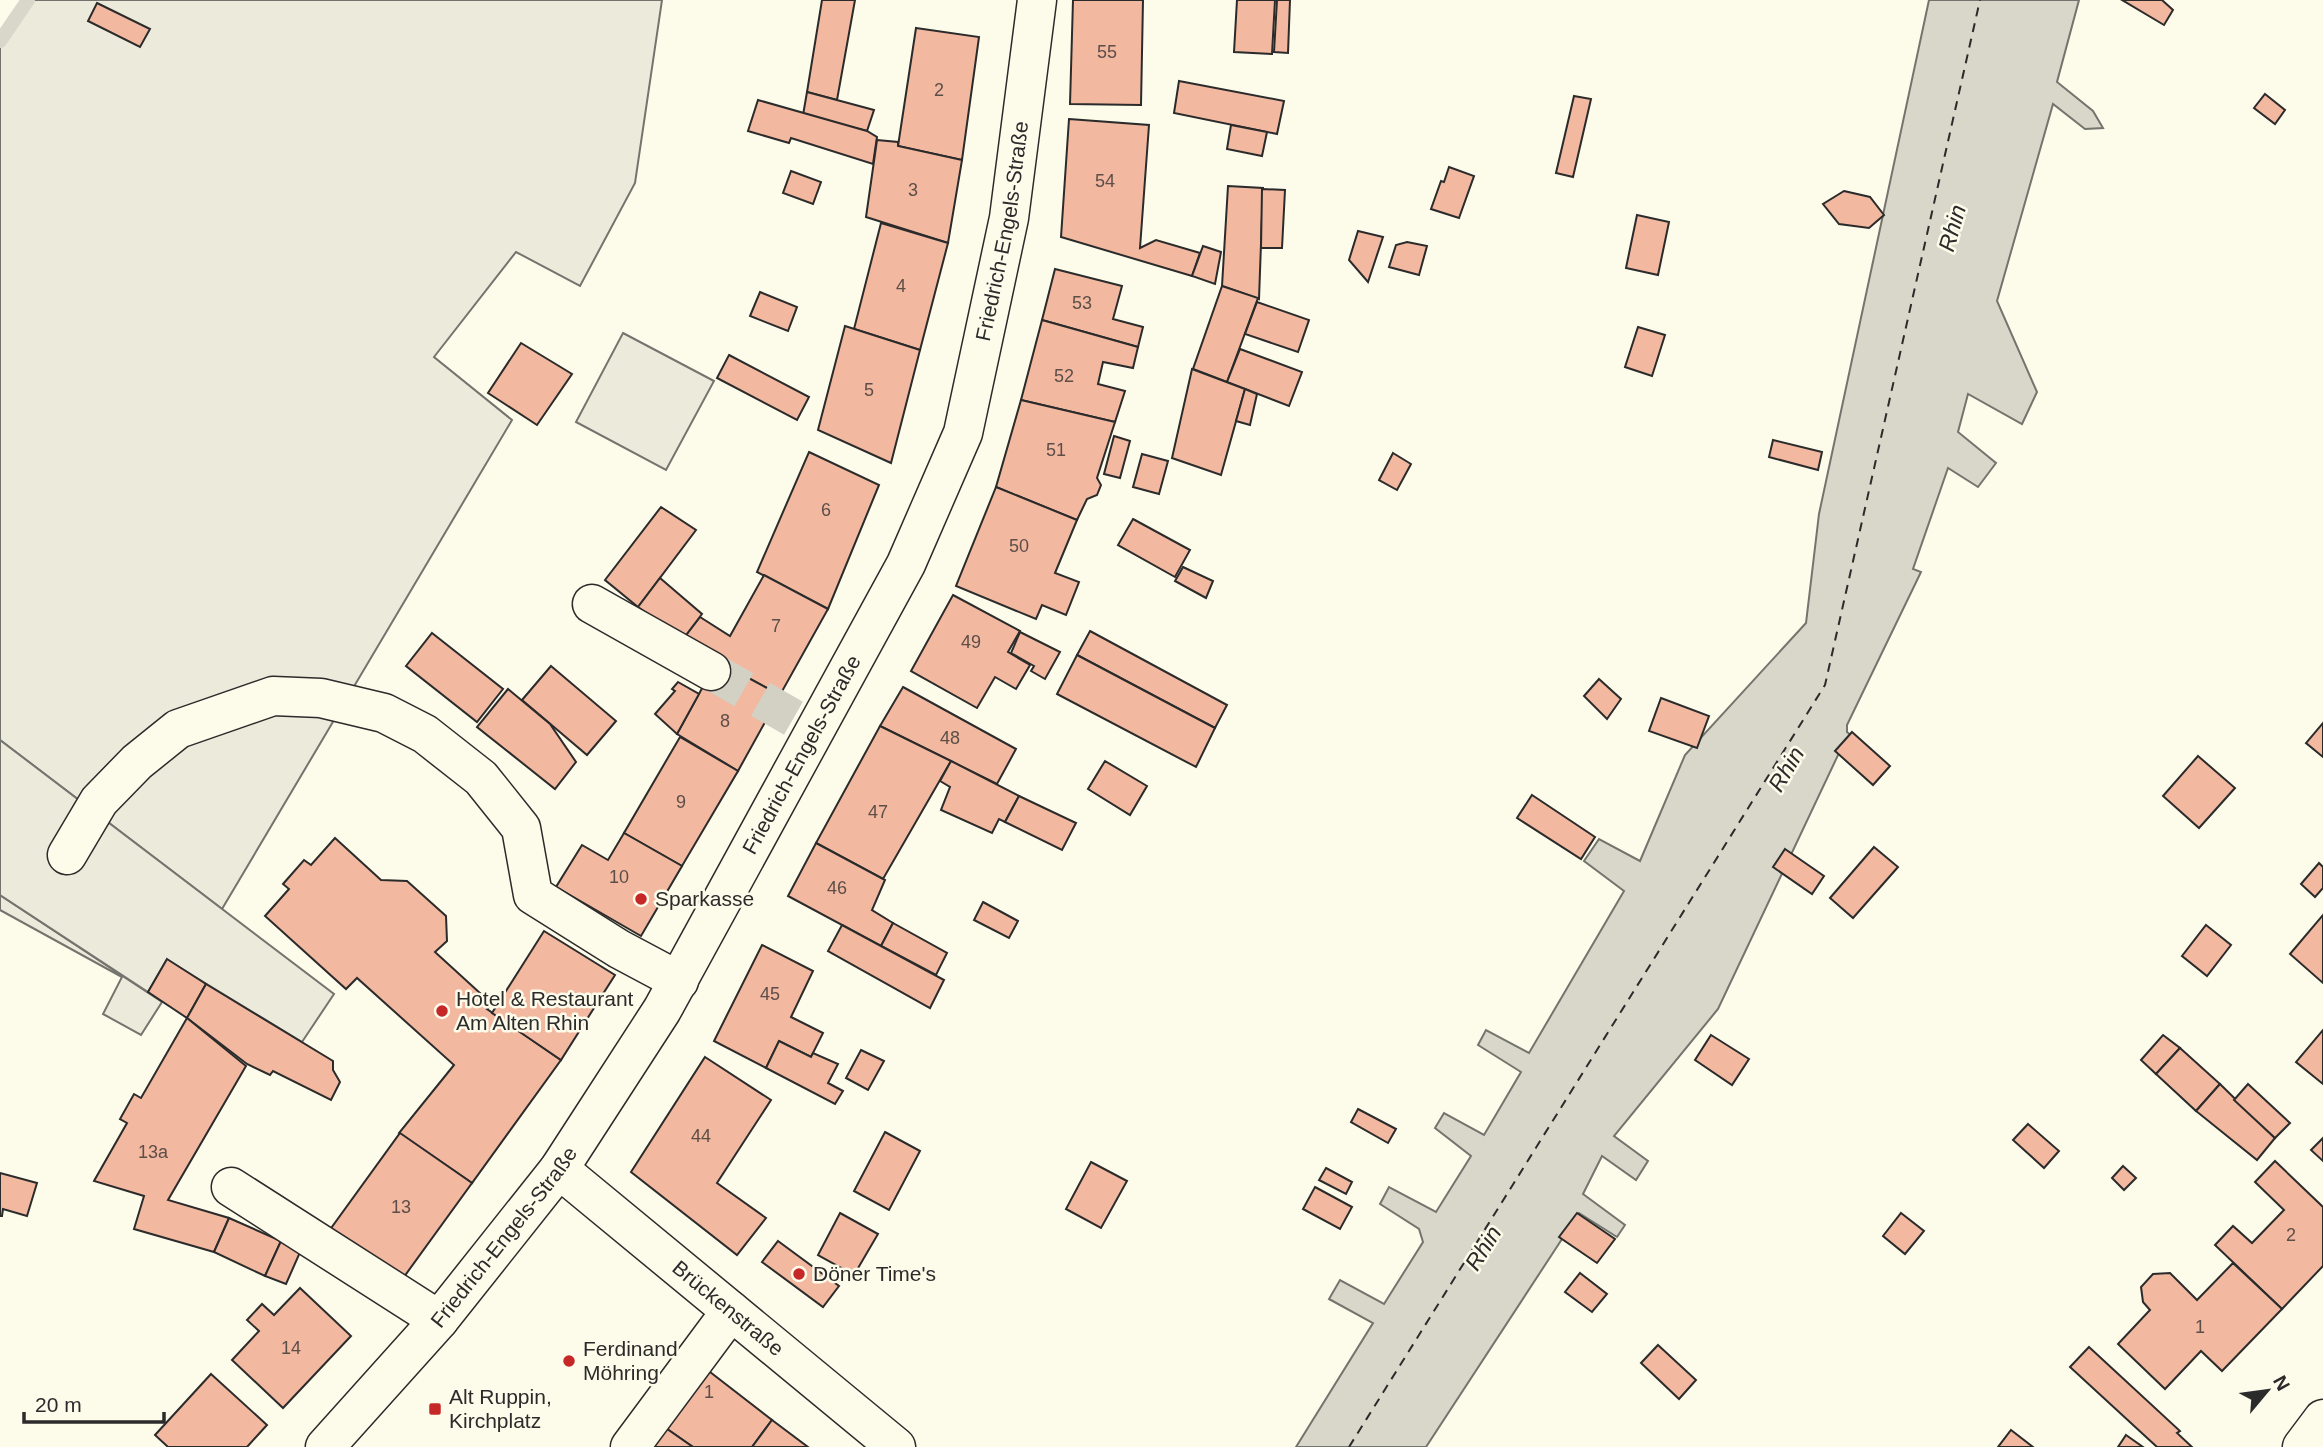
<svg xmlns="http://www.w3.org/2000/svg" width="2323" height="1447" font-family="Arial,sans-serif">
<rect width="100%" height="100%" fill="#fdfbea"/>
<g fill="#ecebdb" stroke="#74746e" stroke-width="2">
<polygon points="28,0 662,0 635,183 580,286 516,252 434,357 512,420 222,909 0,740 0,41"/>
<polygon points="0,895 162,1002 141,1035 103,1014 122,977 0,910"/>
</g>
<g fill="#eceadb" stroke="#74746e" stroke-width="2">
<polygon points="623,333 714,381 666,470 576,422"/>
<polygon points="0,740 334,994 302,1042 167,960 148,992 0,895"/>
</g>
<polygon fill="#d8d7c9" stroke="#74746e" stroke-width="2" points="1929,0 2079,0 2057,82 2093,111 2103,128 2085,129 2053,104 1997,301 2037,392 2022,424 1968,394 1958,432 1996,463 1978,487 1948,468 1913,569 1921,572 1847,725 1847,732 1862,744 1839,753 1718,1009 1614,1136 1648,1161 1636,1180 1602,1156 1583,1194 1625,1225 1617,1237 1579,1213 1426,1447 1296,1447 1373,1323 1329,1299 1340,1280 1384,1304 1423,1242 1419,1229 1380,1204 1389,1187 1436,1212 1471,1156 1435,1128 1444,1113 1484,1135 1521,1072 1478,1045 1486,1030 1529,1053 1624,891 1584,861 1599,839 1640,861 1685,755 1806,623 1819,514"/>
<g fill="none" stroke-linecap="round" stroke-linejoin="round">
<polyline stroke="#d8d7c9" stroke-width="14" points="0,41 28,0"/>
<polyline stroke="#2b2b2b" stroke-width="2" stroke-dasharray="9 7" stroke-linecap="butt" points="1349,1447 1825,685 1980,0"/>
</g>
<g fill="#f2b8a0" stroke="#2b2b2b" stroke-width="2">
<polygon points="822,0 855,0 837,100 807,92"/>
<polygon points="1073,0 1143,0 1141,105 1070,104"/>
<polygon points="1237,0 1275,0 1272,54 1234,52"/>
<polygon points="1277,0 1290,0 1288,53 1274,52"/>
<polygon points="2122,0 2162,0 2173,10 2164,25"/>
<polygon points="97,3 150,29 140,47 88,21"/>
<polygon points="916,28 979,37 962,160 898,146"/>
<polygon points="1179,81 1284,101 1277,134 1174,113"/>
<polygon points="807,92 874,110 867,131 803,115"/>
<polygon points="2265,94 2285,110 2275,124 2254,108"/>
<polygon points="1574,96 1591,99 1573,177 1556,173"/>
<polygon points="758,100 867,131 877,137 873,164 791,138 789,143 748,131"/>
<polygon points="1069,119 1149,125 1140,248 1156,240 1200,253 1192,276 1061,237"/>
<polygon points="1231,125 1267,132 1262,156 1227,149"/>
<polygon points="877,140 898,142 898,146 962,160 948,243 866,217"/>
<polygon points="1449,167 1474,176 1459,218 1431,209 1441,181 1444,182"/>
<polygon points="791,171 821,182 813,204 783,193"/>
<polygon points="1228,186 1263,188 1259,299 1222,286"/>
<polygon points="1262,189 1285,190 1282,248 1261,248"/>
<polygon points="1844,191 1870,197 1884,215 1869,228 1839,224 1823,204"/>
<polygon points="1637,215 1669,222 1658,275 1626,268"/>
<polygon points="881,223 948,243 920,350 854,329"/>
<polygon points="1358,231 1383,237 1368,282 1349,260"/>
<polygon points="1407,242 1427,246 1419,275 1389,267 1396,245"/>
<polygon points="1203,246 1221,252 1215,284 1192,276"/>
<polygon points="1055,269 1122,286 1113,319 1143,327 1138,347 1042,320"/>
<polygon points="1222,286 1258,298 1227,382 1193,369"/>
<polygon points="760,292 797,307 788,331 750,316"/>
<polygon points="1257,302 1309,320 1298,352 1245,334"/>
<polygon points="1042,320 1138,347 1133,368 1103,362 1098,384 1125,391 1115,422 1021,400"/>
<polygon points="845,326 920,350 891,463 818,430"/>
<polygon points="1638,327 1665,335 1652,376 1625,367"/>
<polygon points="521,343 572,374 537,425 488,393"/>
<polygon points="1240,349 1302,372 1289,406 1227,382"/>
<polygon points="729,355 809,397 797,420 717,378"/>
<polygon points="1192,369 1245,389 1221,475 1172,458"/>
<polygon points="1245,389 1257,394 1250,425 1236,421"/>
<polygon points="1021,400 1115,422 1097,478 1101,485 1097,495 1087,499 1077,520 996,487"/>
<polygon points="1114,436 1130,441 1120,478 1104,474"/>
<polygon points="1773,440 1822,452 1818,470 1769,457"/>
<polygon points="809,452 879,485 828,609 757,572"/>
<polygon points="1393,453 1411,464 1397,490 1379,480"/>
<polygon points="1142,454 1168,461 1159,494 1133,487"/>
<polygon points="996,487 1077,520 1055,573 1079,582 1066,615 1042,605 1036,619 956,586"/>
<polygon points="661,507 696,530 638,607 605,580"/>
<polygon points="1133,519 1190,550 1175,577 1118,545"/>
<polygon points="1183,567 1213,581 1206,598 1175,581"/>
<polygon points="764,575 828,609 780,695 717,661 683,639 700,617 730,636"/>
<polygon points="660,578 702,614 683,639 638,607"/>
<polygon points="953,595 1020,631 1008,652 1030,665 1016,689 995,677 977,708 911,671"/>
<polygon points="1090,631 1227,705 1215,728 1077,655"/>
<polygon points="1020,632 1060,652 1045,679 1031,671 1034,666 1011,653"/>
<polygon points="432,633 503,689 477,722 406,666"/>
<polygon points="1077,655 1215,728 1196,767 1057,694"/>
<polygon points="717,661 780,695 738,771 677,734"/>
<polygon points="551,666 616,721 587,755 522,700"/>
<polygon points="1599,679 1621,699 1607,719 1584,696"/>
<polygon points="678,682 699,694 677,734 655,714 675,691 672,689"/>
<polygon points="903,687 1016,749 997,784 880,726"/>
<polygon points="508,689 550,724 576,762 555,789 477,727"/>
<polygon points="1661,698 1709,716 1697,748 1649,731"/>
<polygon points="2323,723 2323,757 2306,743"/>
<polygon points="880,726 951,761 883,879 816,843"/>
<polygon points="1852,732 1890,766 1873,785 1835,751"/>
<polygon points="680,737 738,771 682,866 624,833"/>
<polygon points="2198,756 2235,788 2199,828 2163,796"/>
<polygon points="951,761 1019,796 1005,822 999,819 992,833 941,810 950,787 940,781"/>
<polygon points="1105,761 1147,786 1130,815 1088,789"/>
<polygon points="1532,795 1595,837 1581,859 1517,818"/>
<polygon points="1019,796 1076,823 1062,850 1005,822"/>
<polygon points="624,833 682,866 641,936 556,887 582,845 608,860"/>
<polygon points="335,838 381,880 407,881 446,916 447,941 435,952 492,1004 487,1009 561,1060 472,1183 399,1133 454,1065 357,978 346,989 265,916 289,889 283,884 304,860 311,865"/>
<polygon points="816,843 885,880 872,910 893,923 881,946 788,896"/>
<polygon points="1874,847 1898,867 1853,918 1830,898"/>
<polygon points="1785,849 1824,876 1812,894 1773,867"/>
<polygon points="2319,863 2323,867 2323,888 2315,897 2301,884"/>
<polygon points="983,902 1018,921 1009,938 974,920"/>
<polygon points="2323,915 2323,983 2290,954"/>
<polygon points="893,923 947,953 936,975 881,946"/>
<polygon points="842,925 944,980 930,1008 828,951"/>
<polygon points="2206,925 2231,945 2207,976 2182,956"/>
<polygon points="544,931 615,975 561,1060 492,1013"/>
<polygon points="762,945 813,971 791,1017 823,1033 811,1057 779,1041 766,1068 714,1041"/>
<polygon points="167,959 206,984 187,1018 148,992"/>
<polygon points="206,984 333,1061 333,1070 340,1082 331,1100 273,1071 270,1075 247,1064 187,1018"/>
<polygon points="187,1018 246,1066 168,1200 229,1218 214,1252 134,1229 144,1196 94,1181 127,1123 120,1119 134,1094 141,1098"/>
<polygon points="2323,1030 2323,1084 2296,1062"/>
<polygon points="1711,1035 1749,1059 1732,1085 1695,1060"/>
<polygon points="2163,1035 2180,1048 2156,1074 2141,1060"/>
<polygon points="779,1041 811,1057 813,1053 838,1064 828,1083 843,1091 835,1104 766,1068"/>
<polygon points="2180,1048 2220,1084 2196,1111 2156,1074"/>
<polygon points="861,1050 884,1061 868,1090 846,1078"/>
<polygon points="705,1057 771,1100 717,1183 766,1218 737,1255 631,1172"/>
<polygon points="2220,1084 2275,1138 2257,1160 2196,1111"/>
<polygon points="2248,1084 2290,1123 2275,1138 2234,1100"/>
<polygon points="1358,1109 1396,1129 1388,1143 1351,1122"/>
<polygon points="2028,1124 2059,1151 2044,1168 2013,1140"/>
<polygon points="885,1132 920,1151 889,1210 854,1191"/>
<polygon points="400,1133 472,1183 401,1281 329,1231"/>
<polygon points="2323,1138 2323,1161 2311,1150"/>
<polygon points="2275,1161 2323,1207 2323,1266 2282,1309 2215,1245 2233,1226 2252,1243 2284,1210 2255,1182"/>
<polygon points="1091,1162 1127,1181 1101,1228 1066,1209"/>
<polygon points="2123,1166 2136,1178 2124,1190 2112,1178"/>
<polygon points="1326,1168 1352,1182 1346,1194 1319,1180"/>
<polygon points="0,1173 37,1183 27,1216 3,1209 2,1216 0,1216"/>
<polygon points="1315,1187 1352,1207 1340,1229 1303,1209"/>
<polygon points="840,1213 878,1234 854,1275 818,1255"/>
<polygon points="1577,1213 1615,1239 1597,1263 1559,1237"/>
<polygon points="1901,1213 1924,1231 1905,1254 1883,1236"/>
<polygon points="229,1218 281,1241 265,1276 214,1252"/>
<polygon points="281,1241 301,1250 286,1284 265,1276"/>
<polygon points="778,1241 839,1286 823,1307 762,1262"/>
<polygon points="2233,1263 2282,1309 2222,1371 2201,1351 2165,1389 2118,1344 2150,1310 2143,1302 2141,1287 2153,1274 2170,1273 2197,1300"/>
<polygon points="1580,1273 1607,1294 1592,1312 1565,1292"/>
<polygon points="300,1288 351,1336 283,1408 232,1360 259,1331 247,1320 262,1304 274,1315"/>
<polygon points="1658,1345 1696,1380 1679,1399 1641,1363"/>
<polygon points="2089,1347 2180,1431 2177,1433 2192,1447 2157,1447 2070,1367"/>
<polygon points="701,1365 772,1420 752,1447 693,1447 660,1424"/>
<polygon points="211,1374 267,1425 247,1447 168,1447 155,1435"/>
<polygon points="772,1420 808,1447 752,1447"/>
<polygon points="660,1424 693,1447 644,1447"/>
<polygon points="2011,1430 2033,1447 1998,1447"/>
<polygon points="2126,1435 2143,1447 2118,1447"/>
</g>
<g fill="none" stroke-linecap="round" stroke-linejoin="round">
<polyline stroke="#d3d1c4" stroke-width="38" stroke-dasharray="38 19" stroke-linecap="butt" points="711,671 816,731"/>
<defs>
<g id="minor">
<polyline points="592,604 711,671"/>
<polyline points="67,855 99,801 137,762 178,729 273,696 321,698 384,713 425,734 481,778 521,828 533,895 619,949 679,981"/>
<path id="s1" d="M559 1169 896 1447"/>
<polyline points="231,1187 439,1320"/>
<polyline points="630,1447 731,1311"/>
<polyline points="2302,1447 2323,1419"/>
</g>
<g id="major">
<path id="s2" d="M325 1447 439 1320 559 1169 594 1115 662 1010 906 564 963 433 1009 218 1037 0"/>
</g>
</defs>
<use href="#minor" stroke="#2b2b2b" stroke-width="41"/>
<use href="#major" stroke="#2b2b2b" stroke-width="41"/>
<use href="#minor" stroke="#fdfbea" stroke-width="38"/>
<use href="#major" stroke="#fdfbea" stroke-width="38"/>
</g>
<g fill="#c62828" stroke="#fdfbea" stroke-width="2.5">
<circle cx="641" cy="899" r="7"/>
<circle cx="442" cy="1011" r="7"/>
<circle cx="799" cy="1274" r="7"/>
<circle cx="569" cy="1361" r="7"/>
<rect x="428" y="1402" width="14" height="14" rx="3.5"/>
</g>
<g text-anchor="middle" stroke-width="5" stroke-linejoin="round" paint-order="stroke">
<g font-size="18" fill="#5d4e48">
<text x="1107" y="58">55</text>
<text x="939" y="96">2</text>
<text x="1105" y="187">54</text>
<text x="913" y="196">3</text>
<text x="901" y="292">4</text>
<text x="1082" y="309">53</text>
<text x="1064" y="382">52</text>
<text x="869" y="396">5</text>
<text x="1056" y="456">51</text>
<text x="826" y="516">6</text>
<text x="1019" y="552">50</text>
<text x="776" y="632">7</text>
<text x="971" y="648">49</text>
<text x="725" y="727">8</text>
<text x="950" y="744">48</text>
<text x="681" y="808">9</text>
<text x="878" y="818">47</text>
<text x="619" y="883">10</text>
<text x="837" y="894">46</text>
<text x="770" y="1000">45</text>
<text x="701" y="1142">44</text>
<text x="153" y="1158">13a</text>
<text x="401" y="1213">13</text>
<text x="2291" y="1241">2</text>
<text x="2200" y="1333">1</text>
<text x="291" y="1354">14</text>
<text x="709" y="1398">1</text>
</g>
<g font-size="21" fill="#2b2b2b" stroke="#fdfbea">
<text dy="7" stroke="none"><textPath href="#s2" startOffset="1410">Friedrich-Engels-Straße</textPath></text>
<text dy="7" stroke="none"><textPath href="#s2" startOffset="844">Friedrich-Engels-Straße</textPath></text>
<text dy="7" stroke="none"><textPath href="#s2" startOffset="276">Friedrich-Engels-Straße</textPath></text>
<text dy="7" stroke="none"><textPath href="#s1" startOffset="219">Brückenstraße</textPath></text>
</g>
<g font-size="21" fill="#2b2b2b" stroke="#fdfbea" text-anchor="start">
<text x="655" y="906">Sparkasse</text>
<text x="456" y="1006">Hotel &amp; Restaurant<tspan x="456" dy="24">Am Alten Rhin</tspan></text>
<text x="813" y="1281">Döner Time's</text>
<text x="583" y="1356">Ferdinand<tspan x="583" dy="24">Möhring</tspan></text>
<text x="449" y="1404">Alt Ruppin,<tspan x="449" dy="24">Kirchplatz</tspan></text>
</g>
<g font-size="23" font-style="italic" fill="#2b2b2b" stroke="#fdfbea">
<text transform="translate(1952 228) rotate(-74)" y="8">Rhin</text>
<text transform="translate(1786 769) rotate(-59)" y="8">Rhin</text>
<text transform="translate(1483 1248) rotate(-58)" y="8">Rhin</text>
</g>
</g>
<g transform="translate(2267 1391) rotate(61)" stroke="#fdfbea" stroke-width="5" paint-order="stroke">
<path d="M0-5L12 26L0 18L-12 26Z" fill="#2b2b2b"/>
<text y="-10" font-size="19" font-weight="bold" text-anchor="middle" fill="#2b2b2b">N</text>
</g>
<path d="M24 1412v10h140v-10" fill="none" stroke="#2b2b2b" stroke-width="3.5"/>
<text x="35" y="1412" font-size="21" fill="#2b2b2b" stroke="#fdfbea" stroke-width="5" paint-order="stroke">20 m</text>
</svg>
